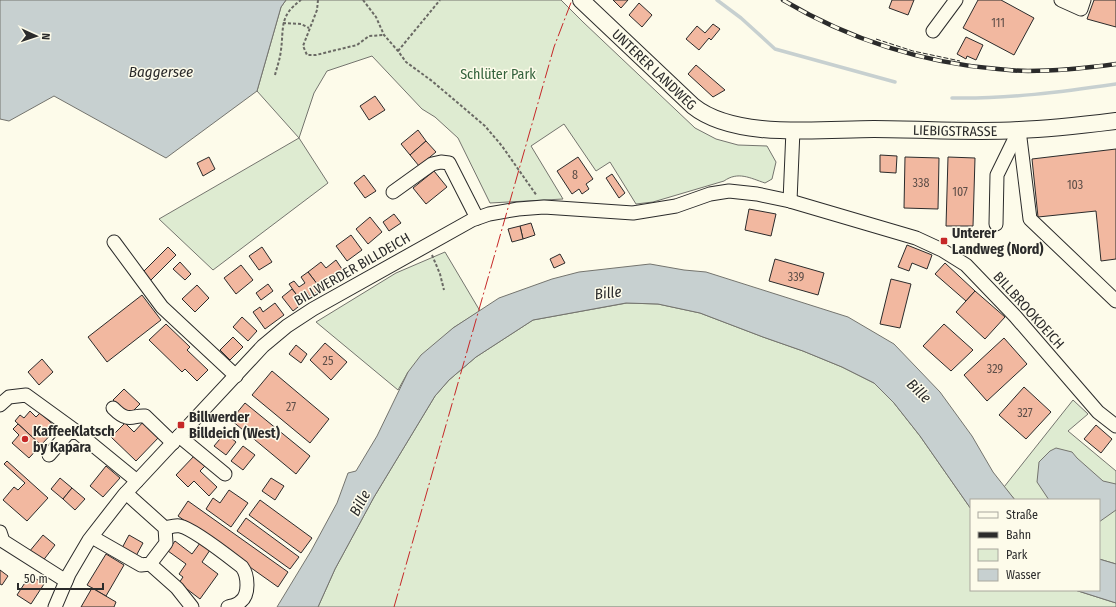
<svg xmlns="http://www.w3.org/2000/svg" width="1116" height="607" font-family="'Fira Sans Condensed',sans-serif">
<rect width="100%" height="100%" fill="#fdfbea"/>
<g fill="#deebd1" stroke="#74746e">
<path d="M286 0H561L583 22 695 128 716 139 738 145 767 146 776 162 772 179 765 183C750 178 738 171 724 181L653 202 636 204 610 162 596 171 564 124 531 146 563 199 490 203 458 138 435 117 422 109 372 56 327 71 314 93 299 138 328 183 213 270 159 219 299 138 257 91 281 7Z"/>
<polygon points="445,252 480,311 453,328 408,372 398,390 316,322 396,273"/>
<polygon points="627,303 658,304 700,313 763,337 803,351 842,367 874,383 894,403 920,436 971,509 971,590 1075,590 1116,603 1116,607 318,607 335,569 374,497 435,396 449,380 476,357 533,320"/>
<polygon points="1073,400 1088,414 1068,431 1116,471 1116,564 1099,559 1099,500 1015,500 1004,487"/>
</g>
<g fill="#c7d0d0" stroke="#74746e">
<polygon points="0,0 286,0 281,7 257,91 166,158 54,96 9,121 0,119"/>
<polygon points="650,264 684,270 706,272 848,317 894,344 940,392 972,436 993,472 1015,500 971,500 971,509 920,436 894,403 874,383 842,367 803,351 763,337 700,313 658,304 626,303 533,320 476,357 449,380 435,396 374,497 335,569 318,607 277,607 311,551 337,503 348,473 356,471 377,436 408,372 421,355 453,328 499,298 552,279 579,272"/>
<polygon points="1056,448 1072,452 1077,458 1103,481 1116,484 1116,510 1099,522 1099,500 1049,500 1037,482 1039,462 1050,451"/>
<polygon points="1099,559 1116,564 1116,603 1075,590 1099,590"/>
</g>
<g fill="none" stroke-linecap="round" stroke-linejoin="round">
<g stroke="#c7d0d0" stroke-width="3.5">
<polyline points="717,0 741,18 775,49 895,82"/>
<path d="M952 98C1007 99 1062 92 1116 84"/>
</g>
</g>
<g fill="#f2b8a0" stroke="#2b2b2b">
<polygon points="613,0 628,0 621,8"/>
<polygon points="892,0 914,0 908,15 889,8"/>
<polygon points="978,0 1001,0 1034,18 1014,55 963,28"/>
<polygon points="1094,0 1116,0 1116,27 1087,19"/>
<polygon points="639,3 652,15 642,27 629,15"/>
<polygon points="713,24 720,29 711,40 709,38 699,50 686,39 697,26 705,33"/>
<polygon points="966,37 983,45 976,60 967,56 966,59 957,54"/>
<polygon points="696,65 725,90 713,97 688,74"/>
<polygon points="375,96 385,110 369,120 360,106"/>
<polygon points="418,130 426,141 410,155 401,144"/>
<polygon points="426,141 436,152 419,166 410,155"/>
<polygon points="1116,149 1116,259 1101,261 1096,211 1038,217 1032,159"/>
<polygon points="880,155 897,156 896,173 880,172"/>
<polygon points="209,157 215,169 203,176 197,163"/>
<polygon points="578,157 593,179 586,184 589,189 582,194 579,189 572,194 557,171"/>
<polygon points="905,157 939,158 938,209 904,208"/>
<polygon points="948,157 975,158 973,226 946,226"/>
<polygon points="434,171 447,187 426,204 413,188"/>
<polygon points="612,174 625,193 619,198 606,178"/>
<polygon points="364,175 376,191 365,198 354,183"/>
<polygon points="749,209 776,214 771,236 745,230"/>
<polygon points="394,214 401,223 389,231 383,222"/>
<polygon points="370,217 382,232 368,244 356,229"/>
<polygon points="531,223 535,235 523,239 520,226"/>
<polygon points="520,226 523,239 512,242 508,229"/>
<polygon points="351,235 362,250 347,261 336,246"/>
<polygon points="907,245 932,255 927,269 912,263 909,271 898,267"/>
<polygon points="168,247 176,255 150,281 142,273"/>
<polygon points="262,247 272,262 259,270 249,256"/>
<polygon points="560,254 565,263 554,268 550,259"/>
<polygon points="775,259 824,273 818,295 769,281"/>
<polygon points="336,260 344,272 321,289 308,272 321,262 326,268"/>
<polygon points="180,262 191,274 185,280 173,269"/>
<polygon points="945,263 975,291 966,301 935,274"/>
<polygon points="241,265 253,280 236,294 224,278"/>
<polygon points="308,272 321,289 310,297 306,291 298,297 289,284 294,281 299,287 305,283 301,277"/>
<polygon points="891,279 911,284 900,328 880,324"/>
<polygon points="268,284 273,291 261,300 256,293"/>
<polygon points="197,285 209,298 195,312 182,299"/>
<polygon points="292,289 303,303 293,311 282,297"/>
<polygon points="975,291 1005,317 985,339 956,312"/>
<polygon points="142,295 161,320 107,362 88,337"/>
<polygon points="275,303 284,315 265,329 253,312 260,307 263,312"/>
<polygon points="242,317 257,331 248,341 233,327"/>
<polygon points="166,324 190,347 187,350 208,370 197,381 185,369 182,372 149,340"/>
<polygon points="944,324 973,350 951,371 923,346"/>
<polygon points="233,337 243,347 230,360 220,350"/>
<polygon points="1004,338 1027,364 987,401 964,375"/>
<polygon points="325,343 347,362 331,380 310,360"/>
<polygon points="296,345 307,354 301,363 289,354"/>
<polygon points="42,359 53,372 39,385 28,372"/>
<polygon points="272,371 329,419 310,443 252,395"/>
<polygon points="1024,387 1051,412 1026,439 999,415"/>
<polygon points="124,389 140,404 129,415 113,400"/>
<polygon points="245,403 310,456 296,474 231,420"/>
<polygon points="30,411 36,417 40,413 57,428 41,445 15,421 20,415 24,418"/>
<polygon points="144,421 160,436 136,461 111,437 125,423 134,432"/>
<polygon points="18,424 41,445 29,458 12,443 19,435 13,429"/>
<polygon points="1096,425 1112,439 1101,453 1084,439"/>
<polygon points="225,433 236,442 226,455 214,446"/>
<polygon points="243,446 255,455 243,470 231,461"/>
<polygon points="195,455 206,465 200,471 217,487 209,496 194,481 188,487 176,475"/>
<polygon points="7,461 48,498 27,521 3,500 14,487 18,490 25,483 4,464"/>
<polygon points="106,466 120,478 103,497 90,486"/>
<polygon points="60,478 72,488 63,499 51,489"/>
<polygon points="271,478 284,486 275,500 262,491"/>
<polygon points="72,488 85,499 75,510 63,499"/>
<polygon points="229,490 248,503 231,527 206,509 213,498 220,503"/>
<polygon points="260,500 312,538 301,553 249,515"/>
<polygon points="188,501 288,572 278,587 178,516"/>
<polygon points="246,518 299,557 290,569 237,531"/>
<polygon points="43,535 55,545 42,562 29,552"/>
<polygon points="129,535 143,543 136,556 122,548"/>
<polygon points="175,541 192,554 200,543 210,550 202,562 218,574 200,599 179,583 183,577 179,574 186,564 168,551"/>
<polygon points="106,554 124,565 106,596 87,585"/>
<polygon points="0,570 8,576 2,585 0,584"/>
<polygon points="30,575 44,584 31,604 17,595"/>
<polygon points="92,588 116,602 114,607 81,607"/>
</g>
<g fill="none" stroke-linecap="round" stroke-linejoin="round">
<defs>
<g id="minor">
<polyline points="1061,0 1081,9 1084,0"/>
<polyline points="933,31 956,0"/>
<polyline points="1019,130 1030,219 1116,301"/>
<polyline points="393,192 432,164 441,162 449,163 477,218"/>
<polyline points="790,201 793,130"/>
<polyline points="996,224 997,175 1019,130"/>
<polyline points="114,242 162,307 236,376"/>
<polyline points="0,405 9,397 26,395 77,432"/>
<path d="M113 408C116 411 121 416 126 417 132 419 138 415 145 416L173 443"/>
<polyline points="179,436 225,474"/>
<polyline points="49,455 68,433 77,432 137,481"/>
<path d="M165 528C170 527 175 525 180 526 194 529 229 557 242 567 248 575 250 595 240 602 237 605 231 606 228 607"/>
<polyline points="0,532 3,541 66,581"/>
<polyline points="92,537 141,565 150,564 166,543 165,528 126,493"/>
<polyline points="150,564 177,588 192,607"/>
<polyline points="55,607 69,574 89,540 124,495 263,346 287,326 313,309 472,220 489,214 518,209 544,207 633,213 676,206 710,194 729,191 757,194 790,201 916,238 942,250 966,265 1015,316 1098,412 1116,426"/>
</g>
<g id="major">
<path id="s1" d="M581 0 693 106C735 140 822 129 874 129 922 129 971 133 1019 130 1052 129 1084 125 1116 121"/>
</g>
</defs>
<use href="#minor" stroke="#2b2b2b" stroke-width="15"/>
<use href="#major" stroke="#2b2b2b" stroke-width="18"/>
<g stroke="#6a6964" stroke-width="2" stroke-dasharray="3 2" stroke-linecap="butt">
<polyline points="318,0 317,10 303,46 307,55 316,55 332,51 357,45 369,36 384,35"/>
<polyline points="363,0 376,17 384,35 398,51 406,62 432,81 485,126 502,146 537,196"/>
<polyline points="283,23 301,24 309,28"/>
<polyline points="398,51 440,0"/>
<path d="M275 75C277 67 280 59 281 50 284 27 279 16 301 0"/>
<polyline points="432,255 440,274 444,290"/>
</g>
<use href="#minor" stroke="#fdfbea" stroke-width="13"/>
<use href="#major" stroke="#fdfbea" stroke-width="16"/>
<defs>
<path id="rail" d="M783 0C848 39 923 63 998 69 1008 70 1018 71 1028 71 1058 71 1087 68 1116 64"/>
</defs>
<use href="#rail" stroke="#2b2b2b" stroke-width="4.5"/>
<use href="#rail" stroke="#fdfbea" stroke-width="3" stroke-dasharray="9" stroke-linecap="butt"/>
<polyline stroke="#2b2b2b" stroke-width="1" stroke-dasharray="5 2" stroke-linecap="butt" points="876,39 913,51 960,61"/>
<polyline stroke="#c62828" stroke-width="1" stroke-dasharray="14 3 2 3" stroke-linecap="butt" points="394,607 554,47 572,0"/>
</g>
<g fill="#c62828" stroke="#fdfbea" stroke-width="1.5">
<rect x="940" y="237" width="8" height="8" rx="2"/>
<rect x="177" y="421" width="8" height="8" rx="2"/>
<circle cx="25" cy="439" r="4"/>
</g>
<g text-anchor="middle" stroke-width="3" stroke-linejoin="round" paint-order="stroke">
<g font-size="12" fill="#5d4e48">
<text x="998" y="27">111</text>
<text x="575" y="179">8</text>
<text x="921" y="187">338</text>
<text x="1075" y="189">103</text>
<text x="960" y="196">107</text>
<text x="796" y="281">339</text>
<text x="328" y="365">25</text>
<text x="995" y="373">329</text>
<text x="291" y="411">27</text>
<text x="1025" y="417">327</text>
</g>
<g font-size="14" fill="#2b2b2b" stroke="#fdfbea">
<text dy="5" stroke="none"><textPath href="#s1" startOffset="101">UNTERER LANDWEG</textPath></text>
<text dy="5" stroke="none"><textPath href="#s1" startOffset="421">LIEBIGSTRASSE</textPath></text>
<text transform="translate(352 269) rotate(-30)" y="5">BILLWERDER BILLDEICH</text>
<text transform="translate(1029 310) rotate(48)" y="5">BILLBROOKDEICH</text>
</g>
<g font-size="14" fill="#34623c" stroke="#fdfbea">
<text x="498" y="79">Schlüter Park</text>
</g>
<g font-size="14" font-weight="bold" fill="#2b2b2b" stroke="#fdfbea" text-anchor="start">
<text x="952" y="238">Unterer<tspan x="952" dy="16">Landweg (Nord)</tspan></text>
<text x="189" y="422">Billwerder<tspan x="189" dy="16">Billdeich (West)</tspan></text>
<text x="33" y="436">KaffeeKlatsch<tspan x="33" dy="16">by Kapara</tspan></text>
</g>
<g font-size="15" font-style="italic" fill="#2b2b2b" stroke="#fdfbea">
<text x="161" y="77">Baggersee</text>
<text transform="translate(608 293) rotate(-7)" y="5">Bille</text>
<text transform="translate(919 391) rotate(44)" y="5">Bille</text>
<text transform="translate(360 503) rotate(-62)" y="5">Bille</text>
</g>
</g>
<rect x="970" y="499" width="130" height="92" fill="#fdfbea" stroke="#a9a89e"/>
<rect x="978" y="512" width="20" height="6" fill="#fdfbea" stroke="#a9a89e"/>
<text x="1006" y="519" font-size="12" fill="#2b2b2b">Straße</text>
<rect x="978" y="532" width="20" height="6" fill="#2b2b2b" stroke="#a9a89e"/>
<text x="1006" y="539" font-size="12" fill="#2b2b2b">Bahn</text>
<rect x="978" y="549" width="20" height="12" fill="#deebd1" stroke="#a9a89e"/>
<text x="1006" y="559" font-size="12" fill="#2b2b2b">Park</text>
<rect x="978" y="569" width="20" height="12" fill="#c7d0d0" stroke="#a9a89e"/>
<text x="1006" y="579" font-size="12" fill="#2b2b2b">Wasser</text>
<g transform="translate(36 36) rotate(93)" stroke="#fdfbea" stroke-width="3" paint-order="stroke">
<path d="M0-3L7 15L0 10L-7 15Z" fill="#2b2b2b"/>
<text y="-6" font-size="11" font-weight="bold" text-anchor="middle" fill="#2b2b2b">N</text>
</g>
<path d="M18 583v6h85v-6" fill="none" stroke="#2b2b2b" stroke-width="2"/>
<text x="24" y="583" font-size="12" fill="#2b2b2b" stroke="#fdfbea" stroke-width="3" paint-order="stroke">50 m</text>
</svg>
